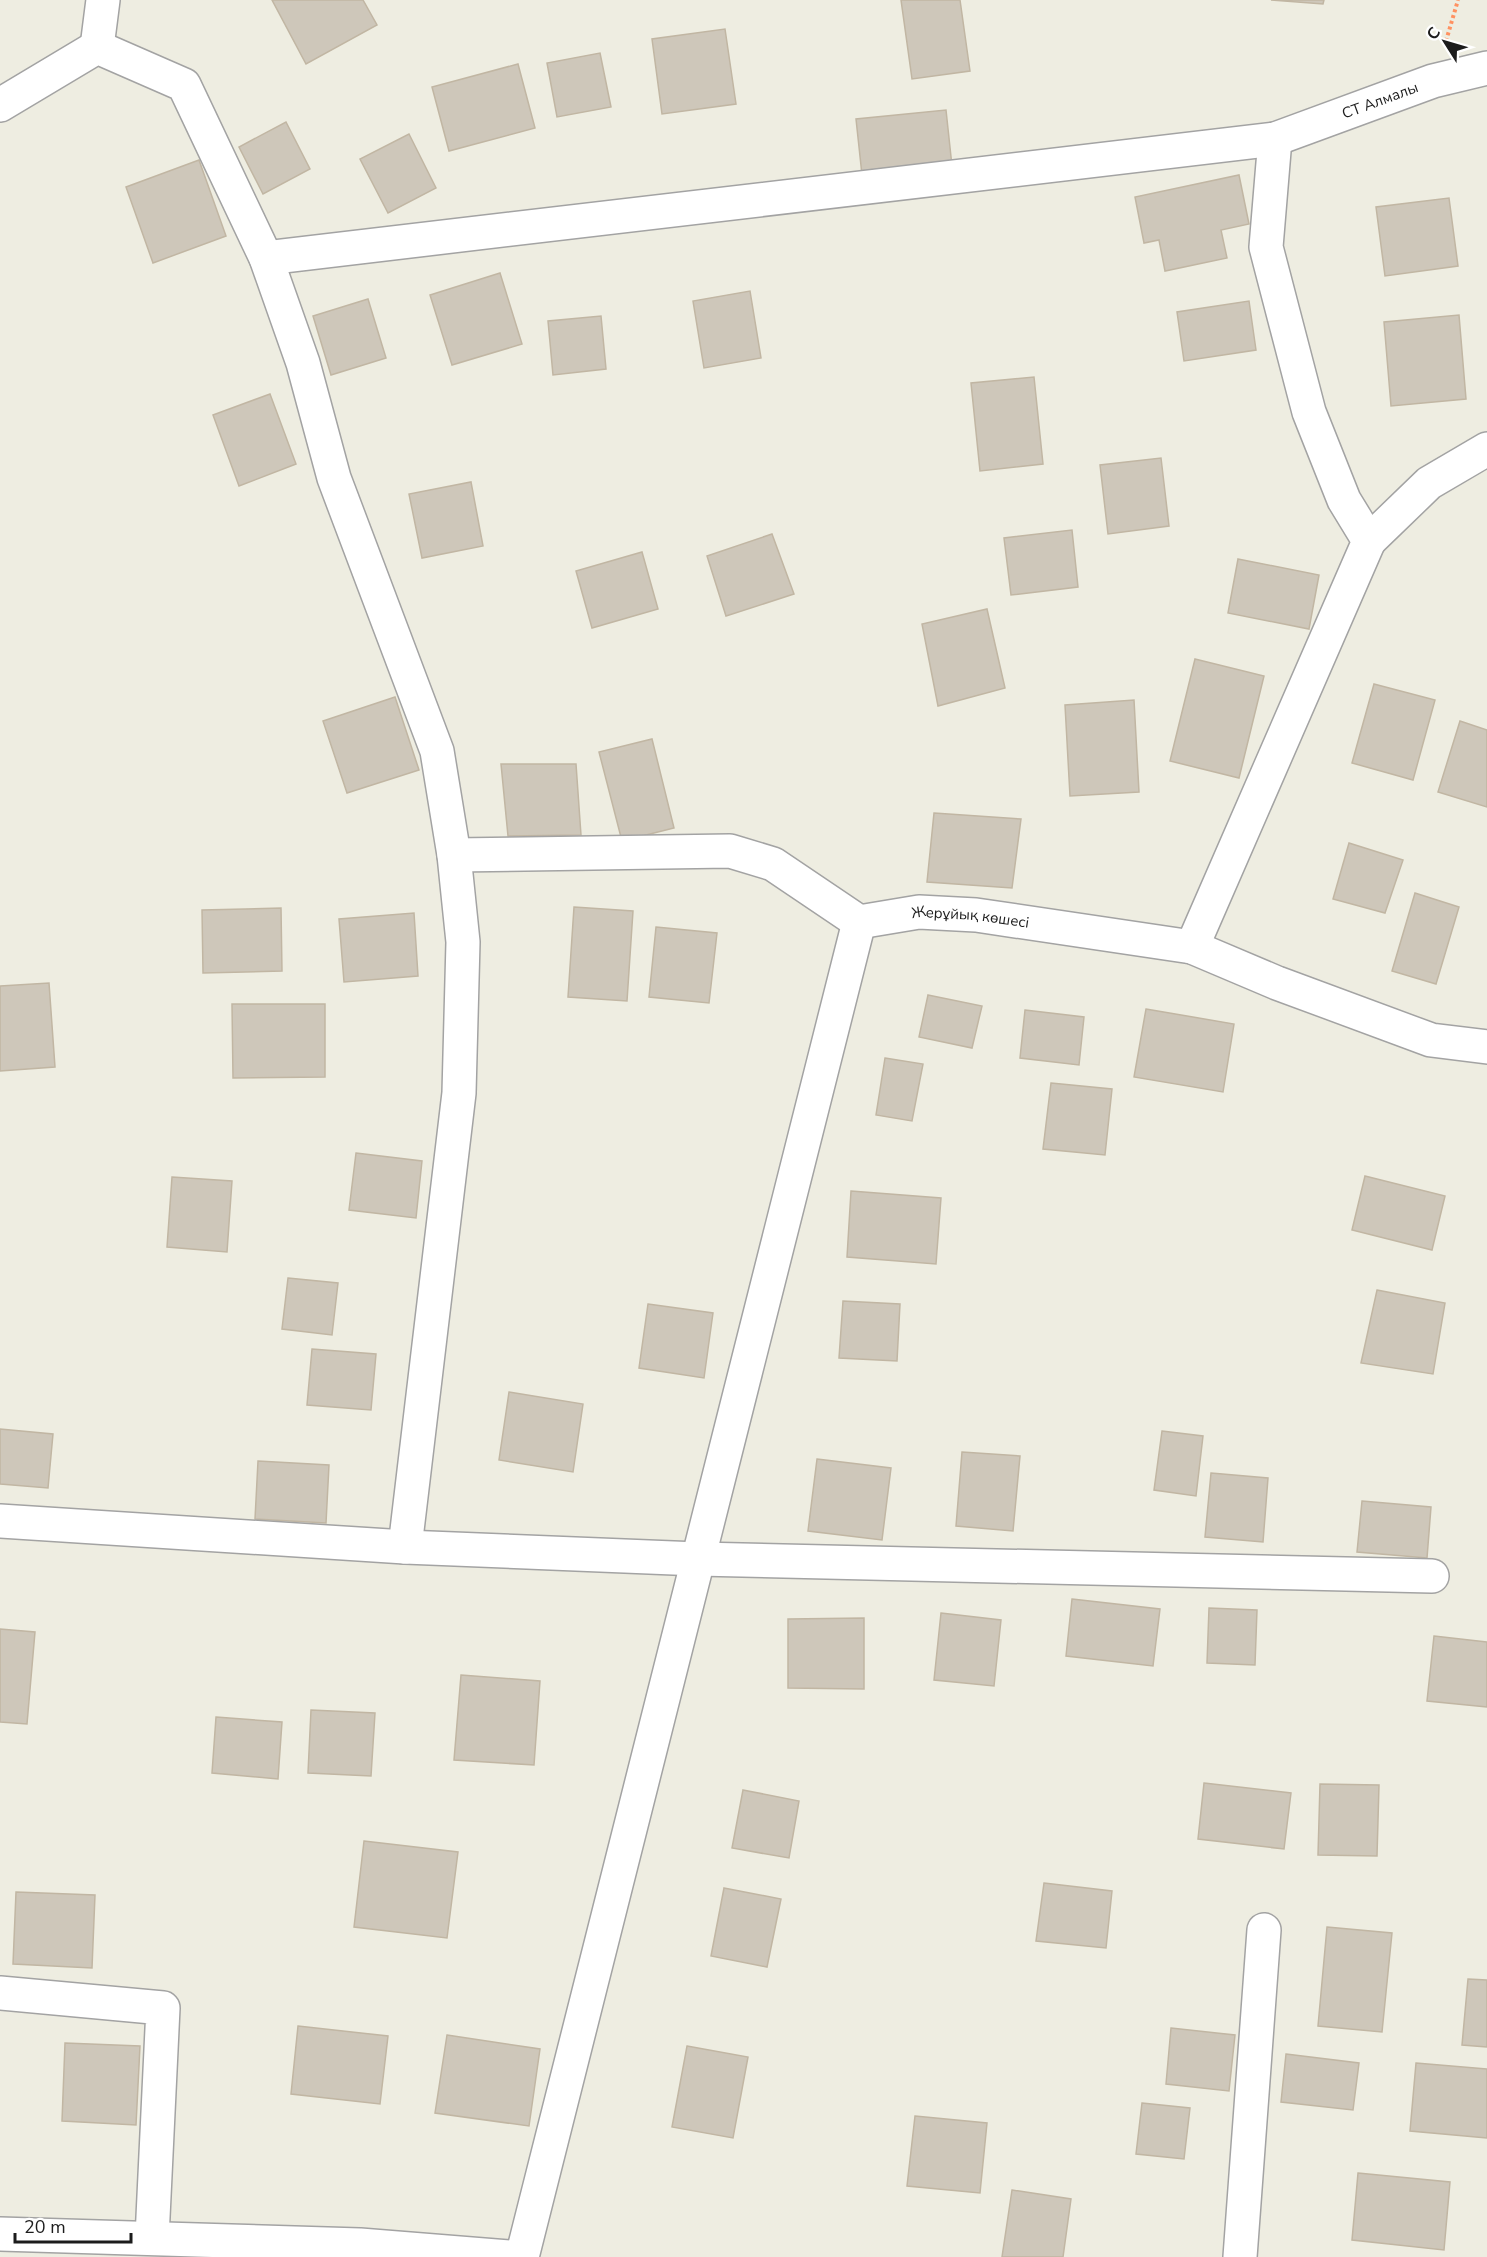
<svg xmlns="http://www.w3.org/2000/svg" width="1487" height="2257" font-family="'Nunito Sans',sans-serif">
<rect width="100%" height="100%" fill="#eeede1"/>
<g fill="#cec7ba" stroke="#c1b6a3" stroke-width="1.5">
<polygon points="272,0 363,0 377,25 306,64"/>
<polygon points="901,0 960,0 970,71 912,79"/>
<polygon points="1271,0 1324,0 1323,4"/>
<polygon points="725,29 736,104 662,114 652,39"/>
<polygon points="600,53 611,107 557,117 547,63"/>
<polygon points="518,64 535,128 449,151 432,87"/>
<polygon points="946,110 952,166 862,175 856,119"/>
<polygon points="286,122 310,169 263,194 239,147"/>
<polygon points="409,134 436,188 388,213 360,159"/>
<polygon points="199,160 226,236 153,263 126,187"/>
<polygon points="1239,175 1249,224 1221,230 1227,258 1165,271 1159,240 1144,243 1135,197"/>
<polygon points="1449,198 1458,266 1385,276 1376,207"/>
<polygon points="500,273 522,344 452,365 430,295"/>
<polygon points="750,291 761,358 704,368 693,301"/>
<polygon points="368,299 386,358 331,375 313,316"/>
<polygon points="1249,301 1256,350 1184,361 1177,312"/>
<polygon points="1459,315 1466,399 1391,406 1384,322"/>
<polygon points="601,316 606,369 553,375 548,321"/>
<polygon points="1034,377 1043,464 980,471 971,383"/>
<polygon points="270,394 296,464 239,486 213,415"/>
<polygon points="1161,458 1169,526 1108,534 1100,465"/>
<polygon points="471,482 483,546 422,558 409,494"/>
<polygon points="1072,530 1078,587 1011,595 1004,538"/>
<polygon points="772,534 794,594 726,616 707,556"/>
<polygon points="642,552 658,609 592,628 576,571"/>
<polygon points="1238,559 1319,575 1309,629 1228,613"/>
<polygon points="987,609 1005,688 938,706 922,624"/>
<polygon points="1195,659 1264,676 1239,778 1170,761"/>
<polygon points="1374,684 1435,700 1413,780 1352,763"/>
<polygon points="395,697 419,770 347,793 323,721"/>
<polygon points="1134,700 1139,792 1070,796 1065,705"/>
<polygon points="1460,721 1487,730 1487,807 1438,792"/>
<polygon points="652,739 674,828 622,841 599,752"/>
<polygon points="501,764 576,764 581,835 508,836"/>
<polygon points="934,813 1021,819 1012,888 927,882"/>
<polygon points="1349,843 1403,860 1385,913 1333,899"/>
<polygon points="1415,893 1459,907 1436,984 1392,971"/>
<polygon points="574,907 633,911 627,1001 568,997"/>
<polygon points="281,908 282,971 203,973 202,910"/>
<polygon points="414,913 418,976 344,982 339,919"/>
<polygon points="656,927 717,933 709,1003 649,997"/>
<polygon points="49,983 55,1067 0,1071 0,986"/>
<polygon points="928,995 982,1006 972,1048 919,1037"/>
<polygon points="232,1004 325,1004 325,1077 233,1078"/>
<polygon points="1146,1009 1234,1024 1223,1092 1134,1077"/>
<polygon points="1025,1010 1084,1017 1079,1065 1020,1058"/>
<polygon points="885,1058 923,1064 912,1121 876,1115"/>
<polygon points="1051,1083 1112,1089 1105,1155 1043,1149"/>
<polygon points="356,1153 422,1161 416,1218 349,1210"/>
<polygon points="1365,1176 1445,1196 1432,1250 1352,1230"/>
<polygon points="172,1177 232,1181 227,1252 167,1247"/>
<polygon points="851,1191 941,1198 936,1264 847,1257"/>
<polygon points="288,1278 338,1283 332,1335 282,1329"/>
<polygon points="1377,1290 1445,1303 1433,1374 1361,1363"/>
<polygon points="843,1301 900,1304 897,1361 839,1358"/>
<polygon points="648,1304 713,1313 704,1378 639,1368"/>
<polygon points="312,1349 376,1354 371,1410 307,1405"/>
<polygon points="509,1392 583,1404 573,1472 499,1460"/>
<polygon points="0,1429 53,1434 48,1488 0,1484"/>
<polygon points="1162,1431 1203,1436 1196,1496 1154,1490"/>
<polygon points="962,1452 1020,1456 1013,1531 956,1526"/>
<polygon points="817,1459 891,1468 882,1540 808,1531"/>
<polygon points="258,1461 329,1465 326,1523 255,1519"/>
<polygon points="1211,1473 1268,1478 1263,1542 1205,1537"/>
<polygon points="1362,1501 1431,1507 1427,1558 1357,1552"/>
<polygon points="1072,1599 1160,1609 1153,1666 1066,1656"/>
<polygon points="1209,1608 1257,1610 1255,1665 1207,1663"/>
<polygon points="941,1613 1001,1620 994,1686 934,1680"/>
<polygon points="864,1618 864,1689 788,1688 788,1619"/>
<polygon points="0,1629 35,1632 27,1724 0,1722"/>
<polygon points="1434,1636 1487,1642 1487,1707 1427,1701"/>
<polygon points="461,1675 540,1681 534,1765 454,1760"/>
<polygon points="311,1710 375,1713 371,1776 308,1773"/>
<polygon points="216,1717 282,1722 278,1779 212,1773"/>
<polygon points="1204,1783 1291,1793 1284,1849 1198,1839"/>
<polygon points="1320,1784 1379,1785 1377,1856 1318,1855"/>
<polygon points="743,1790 799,1801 789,1858 732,1848"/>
<polygon points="364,1841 458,1852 447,1938 354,1927"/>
<polygon points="1044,1883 1112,1891 1106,1948 1036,1941"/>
<polygon points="724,1888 781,1899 767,1967 711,1956"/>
<polygon points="16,1892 95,1895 92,1968 13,1964"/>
<polygon points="1327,1927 1392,1933 1382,2032 1318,2026"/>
<polygon points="1468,1979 1487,1980 1487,2047 1462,2045"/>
<polygon points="298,2026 388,2036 380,2104 291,2094"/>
<polygon points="1171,2028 1235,2035 1229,2091 1166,2084"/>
<polygon points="447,2035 540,2049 529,2126 435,2113"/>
<polygon points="65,2043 140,2046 136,2125 62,2121"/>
<polygon points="687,2046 748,2057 733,2138 672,2127"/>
<polygon points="1286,2054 1359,2063 1353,2110 1281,2102"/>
<polygon points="1416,2063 1487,2069 1487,2138 1410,2131"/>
<polygon points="1142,2103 1190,2108 1184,2159 1136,2154"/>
<polygon points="915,2116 987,2123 980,2193 907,2186"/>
<polygon points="1358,2173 1450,2182 1444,2250 1352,2240"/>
<polygon points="1012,2190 1071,2199 1063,2257 1002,2257"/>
</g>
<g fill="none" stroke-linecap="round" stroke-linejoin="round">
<defs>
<g id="minor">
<polyline points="97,47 103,0"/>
<polyline points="0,105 97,47 184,85 266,258 303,363 334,478 437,751 454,855 463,942 459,1093 405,1547"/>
<path id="s1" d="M266 258 1275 139 1433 81 1487 68"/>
<polyline points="1369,541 1429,483 1487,449"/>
<path id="s2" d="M454 855 730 851 773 864 859 922 919 912 976 915 1192 947 1277 983 1431 1040 1487 1047"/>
<polyline points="1192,947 1369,541 1344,500 1309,412 1266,247 1275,139"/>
<polyline points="0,1521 405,1547 698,1559 1432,1576"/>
<polyline points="0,1993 163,2008 152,2238"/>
<polyline points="0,2234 360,2245 510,2257"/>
<polyline points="522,2257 859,922"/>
<polyline points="1240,2257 1264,1930"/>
</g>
</defs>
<use href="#minor" stroke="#a3a3a3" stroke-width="36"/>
<polyline stroke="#ff9161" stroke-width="4" stroke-dasharray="3 3" stroke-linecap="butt" points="1446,41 1458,0"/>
<use href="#minor" stroke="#fff" stroke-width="33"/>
</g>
<g text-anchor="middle" stroke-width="5" stroke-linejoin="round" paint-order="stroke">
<g font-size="15" fill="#1c1c1c" stroke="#fff">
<text dy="5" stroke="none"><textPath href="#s1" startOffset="1128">СТ Алмалы</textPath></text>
<text dy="5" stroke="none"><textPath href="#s2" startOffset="537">Жерұйық көшесі</textPath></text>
</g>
</g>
<g transform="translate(1445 42) rotate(307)" stroke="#ffffff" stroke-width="4.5" paint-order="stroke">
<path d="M0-4.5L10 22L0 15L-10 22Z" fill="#1c1c1c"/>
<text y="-9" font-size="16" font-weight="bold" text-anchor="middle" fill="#1c1c1c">С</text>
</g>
<path d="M15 2233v9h116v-9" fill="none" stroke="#1c1c1c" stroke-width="3"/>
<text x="24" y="2233" font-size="18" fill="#1c1c1c" stroke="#ffffff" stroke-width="4.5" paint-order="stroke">20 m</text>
</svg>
